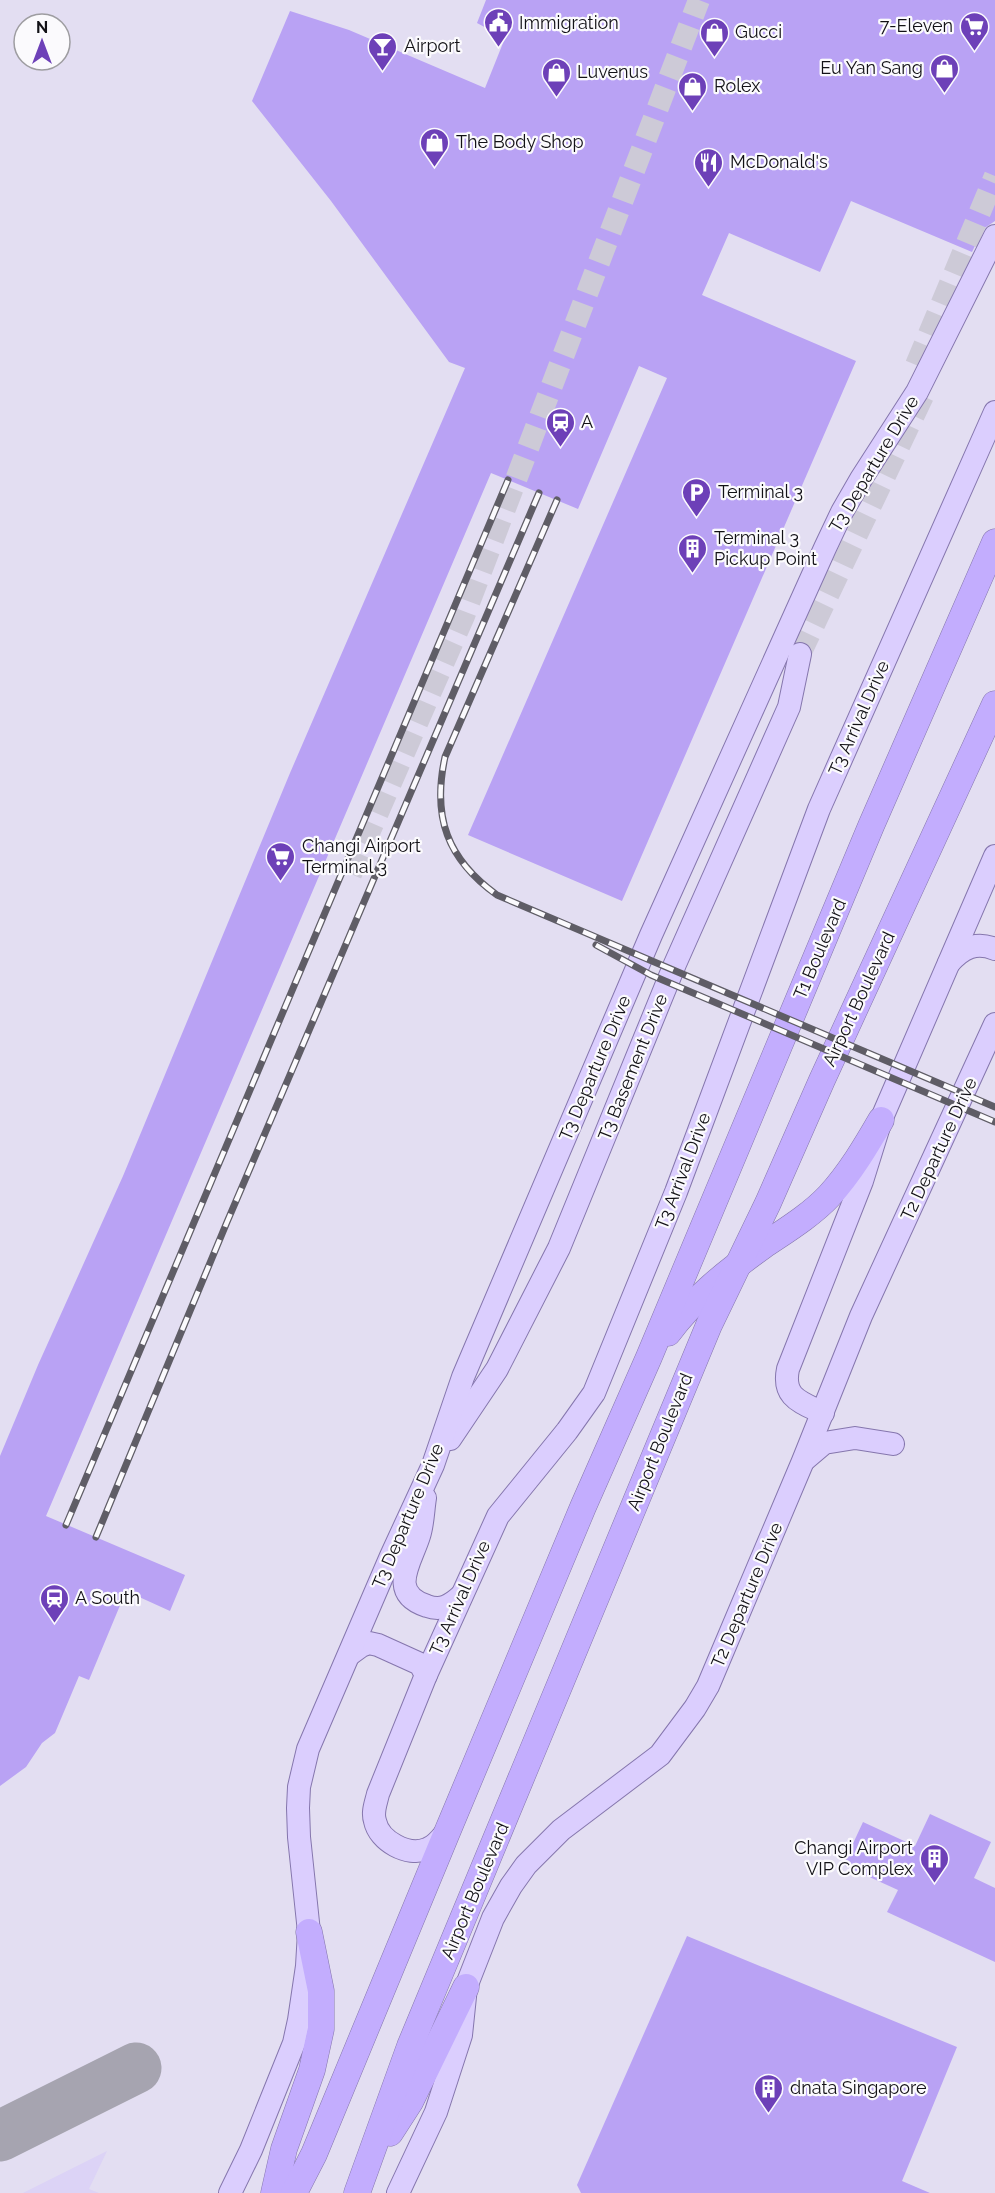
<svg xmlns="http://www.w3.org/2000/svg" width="995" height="2193" font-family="Raleway,sans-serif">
<rect width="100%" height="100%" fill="#eeebf9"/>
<path fill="#e3def2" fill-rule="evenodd" d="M0 0H995V2193H0ZM24 24H60V60H24Z"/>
<polygon fill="#dcd3f6" points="107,2151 89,2189 99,2193 23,2193"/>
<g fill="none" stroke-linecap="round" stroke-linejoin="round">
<polyline stroke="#a6a4b0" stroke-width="51" points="0,2136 136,2068"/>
</g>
<g fill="#b9a2f4">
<polygon points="486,0 995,0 995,221 983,229 972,252 851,201 820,272 729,233 702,295 856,361 622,901 468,835 667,378 639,366 578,509 491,473 46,1516 185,1575 170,1611 126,1591 89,1680 79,1676 55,1733 42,1743 26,1767 0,1786 0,1456 38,1365 123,1176 290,773 465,368 449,362 331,201 252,101 290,11 349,30 485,88 505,38 477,23"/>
<polygon points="930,1814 991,1842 974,1878 995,1888 995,1962 887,1912 898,1890 843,1865 863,1822 915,1846"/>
<polygon points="687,1936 957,2047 902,2181 930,2193 581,2193 577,2185"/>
</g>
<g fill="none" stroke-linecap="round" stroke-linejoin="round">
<g stroke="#cdcad7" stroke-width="22" stroke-dasharray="22 11" stroke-linecap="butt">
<polyline points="916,365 995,176"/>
<polyline points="800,654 923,396"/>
<polyline points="351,874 464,616 699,0"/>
</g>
<defs>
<g id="major">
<path d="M949 963C962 948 976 941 995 949"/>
<path d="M823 1413C801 1402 782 1398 788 1369L862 1181 881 1120 995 856"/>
<polyline points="450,1439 497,1369 559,1248 675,964 789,707 800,654"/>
<polyline points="804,1460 824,1443 855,1438 893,1444"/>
<path d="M425 1498C423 1510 423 1524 419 1536 411 1562 387 1593 427 1606 441 1611 450 1606 461 1596"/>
<polyline points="350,1654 361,1646 369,1643 378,1645 420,1664 426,1675"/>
<path d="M448 1830C442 1837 436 1846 427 1849 408 1857 379 1841 375 1821 372 1812 376 1803 378 1794L426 1675 498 1516 567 1431 594 1393 676 1192 819 809 995 412"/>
<polyline points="230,2193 251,2150 294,2043 299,2020 307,1966 309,1932 299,1837 298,1808 299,1787 308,1749 391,1556 433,1465 463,1377 651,935 825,548 842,512 861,479 917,392 995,236"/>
<polyline points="398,2193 436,2112 461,2035 466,1987 493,1918 511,1886 526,1865 561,1830 660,1755 695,1708 708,1686 803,1461 861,1316 995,1024"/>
</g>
<g id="highway">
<path d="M668 1333C694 1298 727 1272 763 1246 785 1231 810 1216 829 1196 850 1173 866 1146 881 1120"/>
<polyline points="390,2133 410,2102 466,1987"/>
<polyline points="274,2193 284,2149 312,2070 321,2029 321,1991 309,1932"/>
<polyline points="294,2193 314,2154 448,1830 583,1507 649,1357 871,826 995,542"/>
<polyline points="357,2193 410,2046 709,1325 768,1203 822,1080 995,704"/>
</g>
</defs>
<use href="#major" stroke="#8576ad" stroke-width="24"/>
<use href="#highway" stroke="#8576ad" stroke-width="27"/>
<use href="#major" stroke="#dbcefe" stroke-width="22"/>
<use href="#highway" stroke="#c3adfe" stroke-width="26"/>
<defs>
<g id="rail">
<path d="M557 500 445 757C432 817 447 859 497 895L995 1107"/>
<polyline points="596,945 651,975 995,1122"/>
<polyline points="66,1525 508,480"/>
<polyline points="96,1537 227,1222 539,493"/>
</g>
</defs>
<use href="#rail" stroke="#5f5d66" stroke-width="7"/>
<use href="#rail" stroke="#fbfafd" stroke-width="4.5" stroke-dasharray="14" stroke-linecap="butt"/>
</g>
<defs>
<symbol id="civic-pin" viewBox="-11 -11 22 30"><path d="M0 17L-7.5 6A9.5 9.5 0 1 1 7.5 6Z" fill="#6d40b8" stroke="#fbfafd"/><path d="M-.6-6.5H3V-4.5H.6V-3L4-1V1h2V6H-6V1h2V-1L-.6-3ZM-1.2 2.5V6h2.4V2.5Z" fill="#fff"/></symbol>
<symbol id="supermarket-pin" viewBox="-11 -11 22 30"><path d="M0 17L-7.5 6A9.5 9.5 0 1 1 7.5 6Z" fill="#6d40b8" stroke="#fbfafd"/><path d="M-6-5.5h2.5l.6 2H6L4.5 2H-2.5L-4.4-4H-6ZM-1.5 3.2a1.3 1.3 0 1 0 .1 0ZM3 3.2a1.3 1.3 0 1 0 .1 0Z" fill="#fff"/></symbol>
<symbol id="shop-pin" viewBox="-11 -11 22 30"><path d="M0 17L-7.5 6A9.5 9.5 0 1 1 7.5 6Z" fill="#6d40b8" stroke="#fbfafd"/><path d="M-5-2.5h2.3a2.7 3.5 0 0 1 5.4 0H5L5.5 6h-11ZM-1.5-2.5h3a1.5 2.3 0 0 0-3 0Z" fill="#fff"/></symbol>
<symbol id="bar-pin" viewBox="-11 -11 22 30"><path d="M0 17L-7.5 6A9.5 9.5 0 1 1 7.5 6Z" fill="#6d40b8" stroke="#fbfafd"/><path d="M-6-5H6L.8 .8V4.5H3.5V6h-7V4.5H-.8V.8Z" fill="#fff"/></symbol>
<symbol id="restaurant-pin" viewBox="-11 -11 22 30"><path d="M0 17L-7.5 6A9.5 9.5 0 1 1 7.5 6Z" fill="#6d40b8" stroke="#fbfafd"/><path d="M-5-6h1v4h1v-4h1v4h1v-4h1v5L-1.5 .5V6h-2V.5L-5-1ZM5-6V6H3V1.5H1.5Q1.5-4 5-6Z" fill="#fff"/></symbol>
<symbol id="station-pin" viewBox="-11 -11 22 30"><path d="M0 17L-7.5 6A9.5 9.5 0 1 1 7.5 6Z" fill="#6d40b8" stroke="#fbfafd"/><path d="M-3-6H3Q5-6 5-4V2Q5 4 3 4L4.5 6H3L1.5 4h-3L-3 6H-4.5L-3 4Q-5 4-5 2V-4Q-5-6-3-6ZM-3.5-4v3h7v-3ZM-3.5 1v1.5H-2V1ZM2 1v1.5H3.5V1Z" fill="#fff"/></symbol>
<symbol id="parking-pin" viewBox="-11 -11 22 30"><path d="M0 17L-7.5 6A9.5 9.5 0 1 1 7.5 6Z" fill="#6d40b8" stroke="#fbfafd"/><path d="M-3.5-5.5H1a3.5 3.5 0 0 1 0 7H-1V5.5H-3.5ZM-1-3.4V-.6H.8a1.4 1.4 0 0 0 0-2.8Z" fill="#fff"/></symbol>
<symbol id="building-pin" viewBox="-11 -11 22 30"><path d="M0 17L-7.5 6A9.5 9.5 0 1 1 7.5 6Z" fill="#6d40b8" stroke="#fbfafd"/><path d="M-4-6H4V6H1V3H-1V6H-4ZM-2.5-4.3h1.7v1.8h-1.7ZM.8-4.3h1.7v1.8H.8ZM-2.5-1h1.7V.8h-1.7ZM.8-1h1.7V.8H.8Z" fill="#fff"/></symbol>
</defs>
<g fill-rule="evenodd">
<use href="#civic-pin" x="482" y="6" width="33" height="45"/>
<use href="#supermarket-pin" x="958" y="10" width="33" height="45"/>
<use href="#shop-pin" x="698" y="16" width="33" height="45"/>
<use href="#bar-pin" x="366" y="30" width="33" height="45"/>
<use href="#shop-pin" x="928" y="52" width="33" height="45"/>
<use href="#shop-pin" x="540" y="56" width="33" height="45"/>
<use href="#shop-pin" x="676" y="70" width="33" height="45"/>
<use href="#shop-pin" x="418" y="126" width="33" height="45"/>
<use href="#restaurant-pin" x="692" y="146" width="33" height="45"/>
<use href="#station-pin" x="544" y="406" width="33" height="45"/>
<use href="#parking-pin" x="680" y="476" width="33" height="45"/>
<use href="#building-pin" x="676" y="532" width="33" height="45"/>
<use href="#supermarket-pin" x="264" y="840" width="33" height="45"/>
<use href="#station-pin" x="38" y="1582" width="33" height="45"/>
<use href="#building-pin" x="918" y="1842" width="33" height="45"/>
<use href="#building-pin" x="752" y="2072" width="33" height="45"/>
</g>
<g text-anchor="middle" stroke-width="4.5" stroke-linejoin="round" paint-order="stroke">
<g font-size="18" fill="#121116" stroke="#fbfafd" text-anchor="start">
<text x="519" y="29">Immigration</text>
<text x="953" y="32" text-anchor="end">7-Eleven</text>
<text x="735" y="38">Gucci</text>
<text x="404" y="52">Airport</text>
<text x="923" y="74" text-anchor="end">Eu Yan Sang</text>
<text x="577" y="78">Luvenus</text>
<text x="714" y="92">Rolex</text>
<text x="456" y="148">The Body Shop</text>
<text x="730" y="168">McDonald's</text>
<text x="581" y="428">A</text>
<text x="718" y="498">Terminal 3</text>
<text x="714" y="544">Terminal 3<tspan x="714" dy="21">Pickup Point</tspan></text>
<text x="302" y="852">Changi Airport<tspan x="302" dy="21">Terminal 3</tspan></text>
<text x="75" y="1604">A South</text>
<text x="913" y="1854" text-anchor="end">Changi Airport<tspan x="913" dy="21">VIP Complex</tspan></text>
<text x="790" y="2094">dnata Singapore</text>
</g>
<g font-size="18" fill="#121116" stroke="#fbfafd">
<text transform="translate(874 464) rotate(-59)" y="6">T3 Departure Drive</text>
<text transform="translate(859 718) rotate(-66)" y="6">T3 Arrival Drive</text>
<text transform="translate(820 949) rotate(-67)" y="6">T1 Boulevard</text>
<text transform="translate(859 999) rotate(-65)" y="6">Airport Boulevard</text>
<text transform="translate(633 1067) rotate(-68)" y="6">T3 Basement Drive</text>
<text transform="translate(595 1068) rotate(-67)" y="6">T3 Departure Drive</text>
<text transform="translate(939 1149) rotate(-65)" y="6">T2 Departure Drive</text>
<text transform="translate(683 1171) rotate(-69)" y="6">T3 Arrival Drive</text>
<text transform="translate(660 1442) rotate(-68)" y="6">Airport Boulevard</text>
<text transform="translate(408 1516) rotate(-67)" y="6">T3 Departure Drive</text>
<text transform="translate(747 1595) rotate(-67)" y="6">T2 Departure Drive</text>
<text transform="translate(460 1598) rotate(-66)" y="6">T3 Arrival Drive</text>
<text transform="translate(475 1891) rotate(-67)" y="6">Airport Boulevard</text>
</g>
</g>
<g transform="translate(42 42)"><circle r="28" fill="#fbfafd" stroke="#9e9da1" stroke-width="1.5"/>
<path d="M0-4.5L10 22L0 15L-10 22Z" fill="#6d40b8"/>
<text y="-9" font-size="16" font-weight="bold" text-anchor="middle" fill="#121116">N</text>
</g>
</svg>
